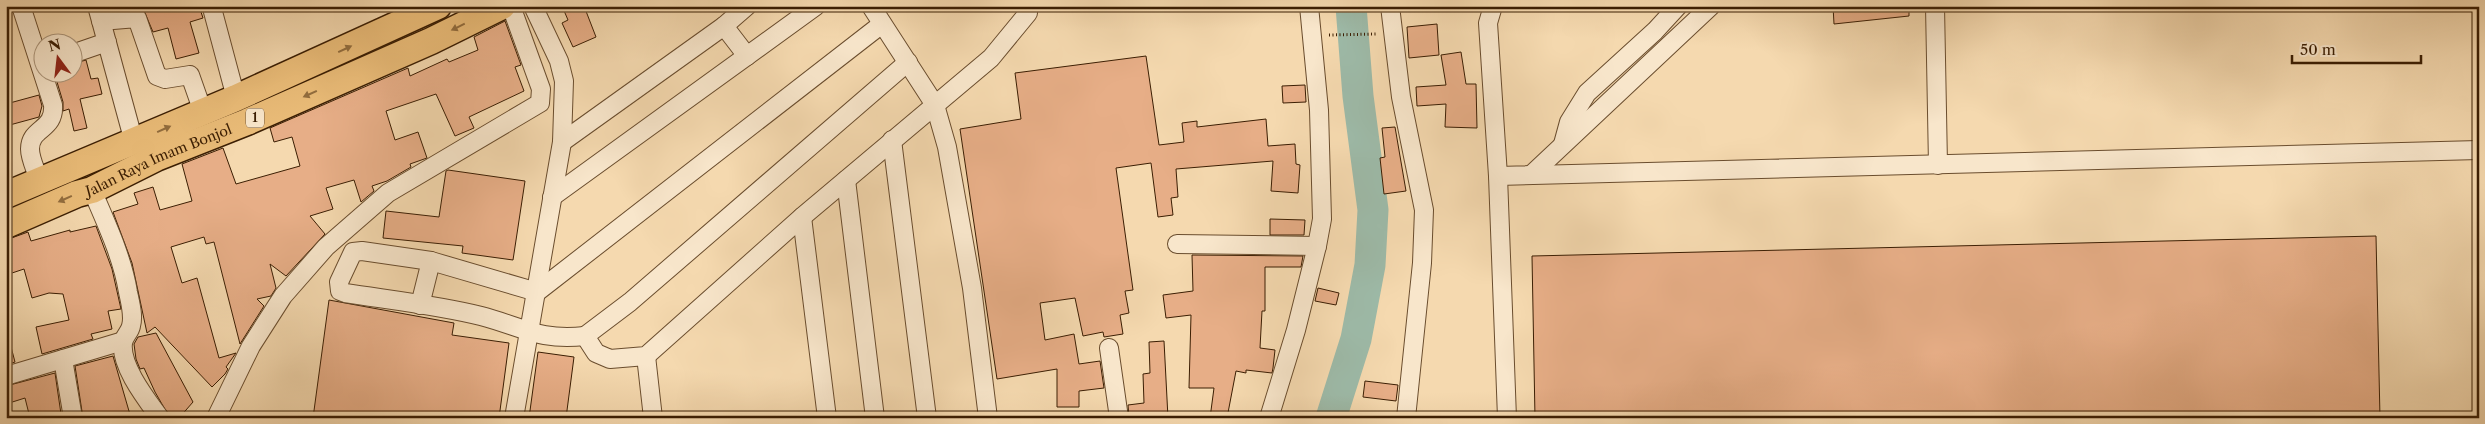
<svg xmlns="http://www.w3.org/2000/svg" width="2485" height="424" font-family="'Libre Caslon Text',serif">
<rect width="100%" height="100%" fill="#f5d9af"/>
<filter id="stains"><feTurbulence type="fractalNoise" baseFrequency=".004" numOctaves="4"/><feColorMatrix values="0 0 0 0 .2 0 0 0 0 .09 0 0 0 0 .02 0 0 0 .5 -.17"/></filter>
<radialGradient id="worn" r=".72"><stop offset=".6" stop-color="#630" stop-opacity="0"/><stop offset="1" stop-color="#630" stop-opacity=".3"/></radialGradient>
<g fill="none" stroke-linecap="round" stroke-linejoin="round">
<polyline stroke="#9dbaa8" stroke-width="31" points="1331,418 1356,339 1370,265 1373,210 1358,96 1351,6"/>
</g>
<g fill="#e7ae87" stroke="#3b1e03">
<polygon points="142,6 199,6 203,18 190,22 199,53 176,59 168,28 153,32"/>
<polygon points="562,6 584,6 596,37 573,47 562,23 568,20"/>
<polygon points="1833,6 1909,6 1909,16 1834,24"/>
<polygon points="505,21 521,65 515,67 524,91 469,117 474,128 455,136 436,94 386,111 395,140 418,132 427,158 410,164 411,167 387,181 372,186 374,191 361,202 354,180 326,188 333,209 310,216 325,234 286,276 270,264 276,288 271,296 257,299 264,306 240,344 214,242 206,244 204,237 171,247 182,283 197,278 219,358 236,353 226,367 228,369 225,374 212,387 155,327 147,333 132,263 113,212 138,204 134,193 153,187 160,210 192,201 182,164 223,148 236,184 300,166 292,137 274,142 270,128 408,68 410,76 447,59 449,62 478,50 474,37"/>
<polygon points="1437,24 1439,55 1409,58 1407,27"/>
<polygon points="1461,52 1466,84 1476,84 1477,128 1445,127 1446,104 1417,106 1416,87 1446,85 1441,55"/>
<polygon points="1146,56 1159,145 1184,142 1182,123 1197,121 1197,127 1266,119 1268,146 1295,144 1296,164 1300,165 1298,193 1271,191 1273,161 1176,169 1178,197 1171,198 1173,215 1158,217 1151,163 1116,168 1133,290 1125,291 1129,313 1120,315 1123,334 1104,337 1103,332 1083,336 1075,298 1040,303 1045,340 1074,334 1079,364 1100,361 1104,388 1079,391 1079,407 1057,407 1057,369 997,379 960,129 1021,119 1015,73"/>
<polygon points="86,60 91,79 98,78 102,94 80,99 87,128 74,131 69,109 63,111 63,102 54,72 72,72 72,64"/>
<polygon points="1305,85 1306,102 1283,103 1282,86"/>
<polygon points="39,95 42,106 39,117 6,126 6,104"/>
<polygon points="1395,127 1406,191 1384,194 1380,158 1385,157 1382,128"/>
<polygon points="448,170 525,181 513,260 462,253 463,246 383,238 386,211 439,217 446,171"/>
<polygon points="1270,219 1305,220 1304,235 1270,235"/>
<polygon points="96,226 112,269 121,309 108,311 112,329 91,334 93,339 42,354 36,327 69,320 63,294 49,293 32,298 24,269 6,275 6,240 28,232 31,241 70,230 70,232"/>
<polygon points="2376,236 2380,418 1535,418 1532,256"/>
<polygon points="1192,255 1303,256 1301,267 1265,267 1265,311 1262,311 1260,348 1275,350 1273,368 1272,373 1246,370 1246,373 1236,371 1227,418 1210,418 1214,388 1189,388 1191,315 1166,318 1163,295 1193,291"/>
<polygon points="1318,288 1339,293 1336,305 1315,301"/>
<polygon points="329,300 454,323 452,335 509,343 499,418 313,418"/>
<polygon points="156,333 193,402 179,418 170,418 155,392 144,368 140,369 136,359 134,344 138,337"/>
<polygon points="1164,341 1168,418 1129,418 1128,405 1144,403 1143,374 1150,373 1149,342"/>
<polygon points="10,343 15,362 6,365 6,344"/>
<polygon points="538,352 574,357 566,418 529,418"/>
<polygon points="113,356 131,418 83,418 75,366"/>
<polygon points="55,373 61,414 47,418 30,418 25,398 6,404 6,386"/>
<polygon points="1365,381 1398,385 1396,401 1363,397"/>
</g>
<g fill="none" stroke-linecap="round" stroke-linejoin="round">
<defs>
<g id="minor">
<path d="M21 6 53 105C55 131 30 127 30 149 30 159 36 170 39 180"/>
<polyline points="97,6 134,142"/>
<polyline points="871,6 935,105 947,147 972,288 988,418"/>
<polyline points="1390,6 1401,97 1424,210 1422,263 1406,418"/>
<polyline points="1493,6 1488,23 1498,176 1507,418"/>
<polyline points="1935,6 1938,165"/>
<polyline points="212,8 236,98"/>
<polyline points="101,21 137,18 157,76 165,79 190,75 203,112"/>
<polyline points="724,26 747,56"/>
<polyline points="72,54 107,42"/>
<polyline points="908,62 630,302 585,336 596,353 610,359 646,356 802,217 991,58 1028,13"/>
<polyline points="892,140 927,418"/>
<polyline points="562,142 724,26 747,6"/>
<polyline points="1563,144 1569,122 1587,93 1655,31 1678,6"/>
<polyline points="1531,175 1711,6"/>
<polyline points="1498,176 2479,150"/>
<polyline points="846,180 875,418"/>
<path d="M92 190C106 223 122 256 128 292 130 302 134 316 131 326 130 332 124 336 123 343 120 366 147 400 160 418"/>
<polyline points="552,197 816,6"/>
<polyline points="802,217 827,418"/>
<polyline points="1177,244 1317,246"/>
<polyline points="420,305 431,261"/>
<path d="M585 336C539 341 523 327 481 316 437 305 390 300 345 293L340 291 339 282 353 252 362 251 431 261 537 292 882 24"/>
<polyline points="1109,348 1119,418"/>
<polyline points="646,356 653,418"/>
<polyline points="63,359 73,418"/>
<polyline points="6,376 123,341"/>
<polyline points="216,418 251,346 283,296 326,247 388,193 540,103 541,89 511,6"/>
<polyline points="514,418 562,142 564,81 559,61 533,6"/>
<polyline points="1269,418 1296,330 1317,246 1322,219 1319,110 1309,6"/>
</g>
<g id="highway">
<polyline points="6,195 236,98 438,6"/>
<path id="s1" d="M6 225 77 194 92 190 156 158 247 122 431 41 502 6"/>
</g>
</defs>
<use href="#minor" stroke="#6a4d2e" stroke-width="20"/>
<use href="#highway" stroke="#3b1e03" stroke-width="29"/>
<polyline stroke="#3b1e03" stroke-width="3" stroke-dasharray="1 2.5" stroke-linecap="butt" points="1329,35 1377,34"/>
<use href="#minor" stroke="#f8e6cb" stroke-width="18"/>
<use href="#highway" stroke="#eabc78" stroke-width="26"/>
</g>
<defs><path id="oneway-solid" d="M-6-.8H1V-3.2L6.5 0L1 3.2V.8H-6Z" transform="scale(1.25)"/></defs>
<g fill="#926d3e">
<use href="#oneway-solid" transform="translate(458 27) rotate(154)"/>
<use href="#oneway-solid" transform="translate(345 49) rotate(-25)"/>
<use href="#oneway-solid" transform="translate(310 94) rotate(156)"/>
<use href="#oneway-solid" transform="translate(164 129) rotate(-24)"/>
<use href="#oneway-solid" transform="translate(65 199) rotate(156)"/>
</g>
<g text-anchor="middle" stroke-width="4" stroke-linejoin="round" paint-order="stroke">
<rect fill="#f8e6cb" stroke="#745a3f" stroke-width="1" x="246" y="108.5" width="18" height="19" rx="4"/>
<g font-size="12" font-weight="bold" fill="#3b1e03">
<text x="255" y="122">1</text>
</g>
<g font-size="14" fill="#3b1e03" stroke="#f8e6cb">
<text dy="5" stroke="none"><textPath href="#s1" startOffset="166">Jalan Raya Imam Bonjol</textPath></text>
</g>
</g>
<rect width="2485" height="424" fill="none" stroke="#f5d9af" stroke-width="25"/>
<rect x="8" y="8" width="2470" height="409" fill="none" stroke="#3b1e03" stroke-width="2.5"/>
<rect x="12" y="12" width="2460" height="399" fill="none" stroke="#3b1e03"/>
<g transform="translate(58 58) rotate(345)"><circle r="24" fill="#f8e6cb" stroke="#ac967b"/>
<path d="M0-4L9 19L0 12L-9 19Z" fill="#8f2418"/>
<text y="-8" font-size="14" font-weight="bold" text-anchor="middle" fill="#3b1e03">N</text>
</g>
<path d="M2292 55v8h129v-8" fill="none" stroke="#3b1e03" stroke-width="2.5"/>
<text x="2300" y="55" font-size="15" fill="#3b1e03" stroke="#f8e6cb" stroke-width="4" paint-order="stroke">50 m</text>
<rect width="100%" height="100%" filter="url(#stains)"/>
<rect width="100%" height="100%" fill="url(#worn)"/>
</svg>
